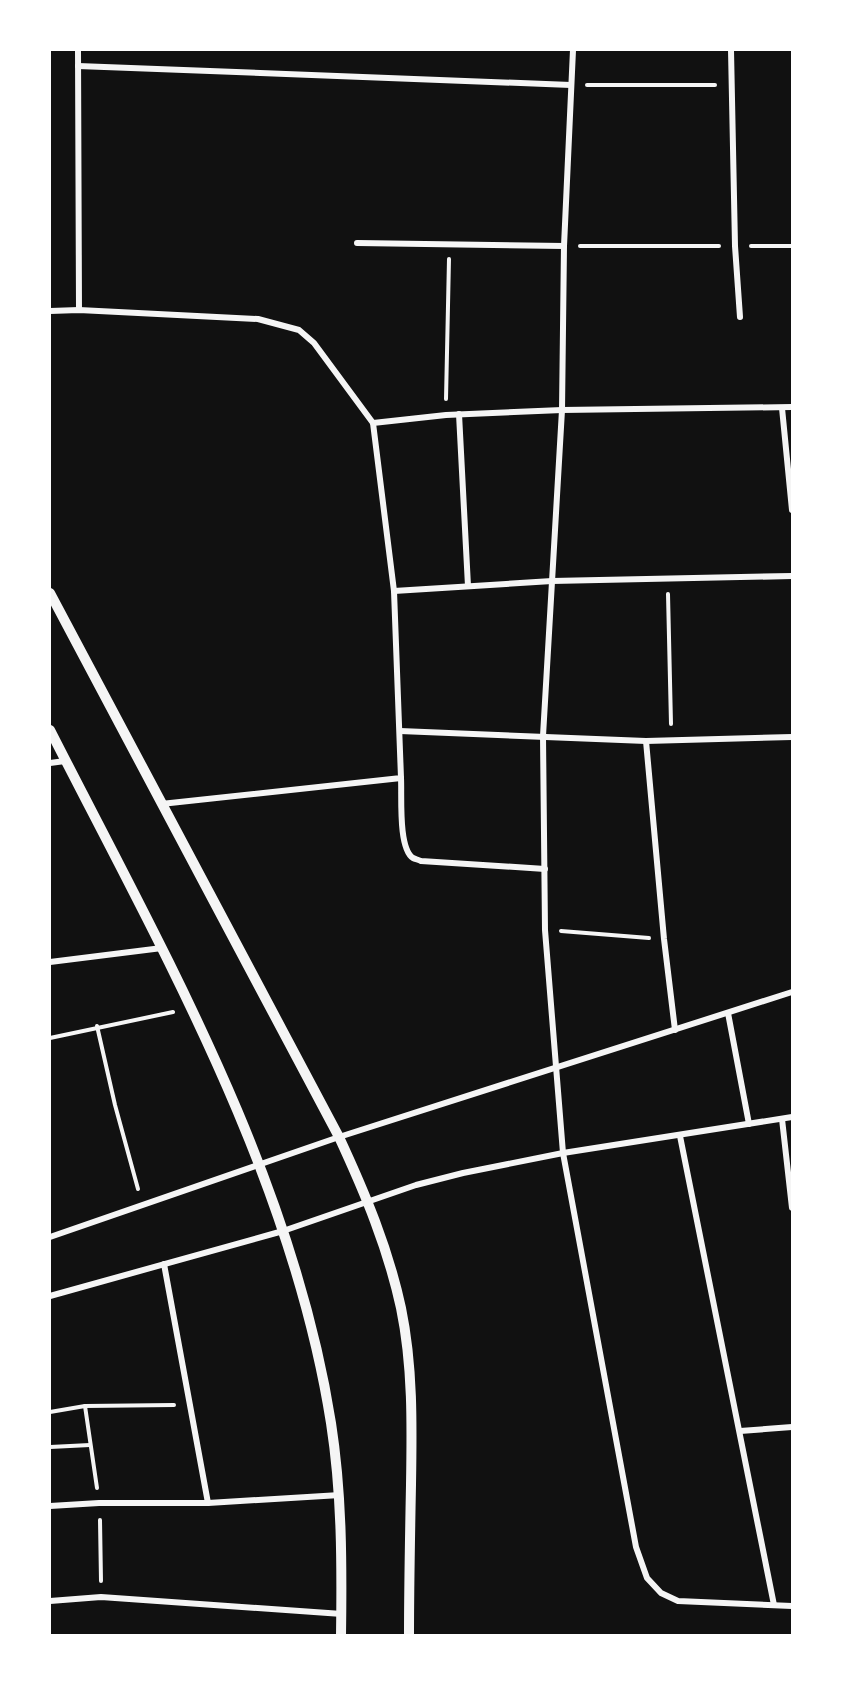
<svg xmlns="http://www.w3.org/2000/svg" width="842" height="1685" font-family="'IBM Plex Sans',sans-serif">
<rect width="100%" height="100%" fill="#111"/>
<g fill="none" stroke-linecap="round" stroke-linejoin="round">
<g stroke="#f5f5f5" stroke-width="4">
<polyline points="587,85 715,85"/>
<polyline points="580,246 719,246"/>
<polyline points="751,246 792,246"/>
<polyline points="446,399 449,259"/>
<polyline points="668,594 671,724"/>
<polyline points="561,931 649,938"/>
<polyline points="97,1026 115,1105 138,1189"/>
<polyline points="50,1038 173,1012"/>
<polyline points="85,1406 97,1488"/>
<polyline points="50,1412 85,1406 174,1405"/>
<polyline points="50,1447 90,1445"/>
<polyline points="100,1520 101,1581"/>
</g>
<g stroke="#f5f5f5" stroke-width="6">
<polyline points="78,50 79,310"/>
<polyline points="573,50 564,246 562,410 543,736 545,930 563,1153 636,1547 647,1578 661,1593 678,1601 792,1606"/>
<polyline points="731,50 735,246 740,317"/>
<polyline points="78,66 571,85"/>
<polyline points="357,243 564,246"/>
<polyline points="50,311 79,310 258,319 299,330 314,343 373,423"/>
<polyline points="782,408 792,510"/>
<polyline points="459,414 468,586"/>
<polyline points="394,591 552,581 792,576"/>
<polyline points="400,731 646,741 792,737"/>
<polyline points="646,741 664,939 675,1030"/>
<polyline points="50,763 65,761"/>
<path d="M401 778C402 796 398 848 413 858 415 859 419 860 421 861L545 869"/>
<polyline points="161,804 401,778 394,591 373,423 446,415 562,410 792,407"/>
<polyline points="50,962 162,948"/>
<polyline points="728,1013 749,1124"/>
<polyline points="782,1119 792,1208"/>
<polyline points="680,1136 774,1605"/>
<polyline points="50,1237 339,1137 792,992"/>
<polyline points="164,1264 208,1503"/>
<polyline points="50,1296 283,1231 416,1185 463,1173 563,1153 792,1117"/>
<polyline points="740,1431 792,1427"/>
<polyline points="50,1506 99,1503 208,1503 340,1495"/>
<polyline points="50,1601 101,1597 342,1614"/>
</g>
<g stroke="#f5f5f5" stroke-width="10">
<path d="M50 593 339 1137C365 1193 388 1248 401 1308 413 1366 412 1426 411 1485 410 1535 409 1585 409 1636"/>
<path d="M50 730C162 950 292 1175 331 1423 342 1494 342 1564 341 1636"/>
</g>
</g>
<rect width="842" height="1685" fill="none" stroke="#ffffff" stroke-width="102"/>
</svg>
